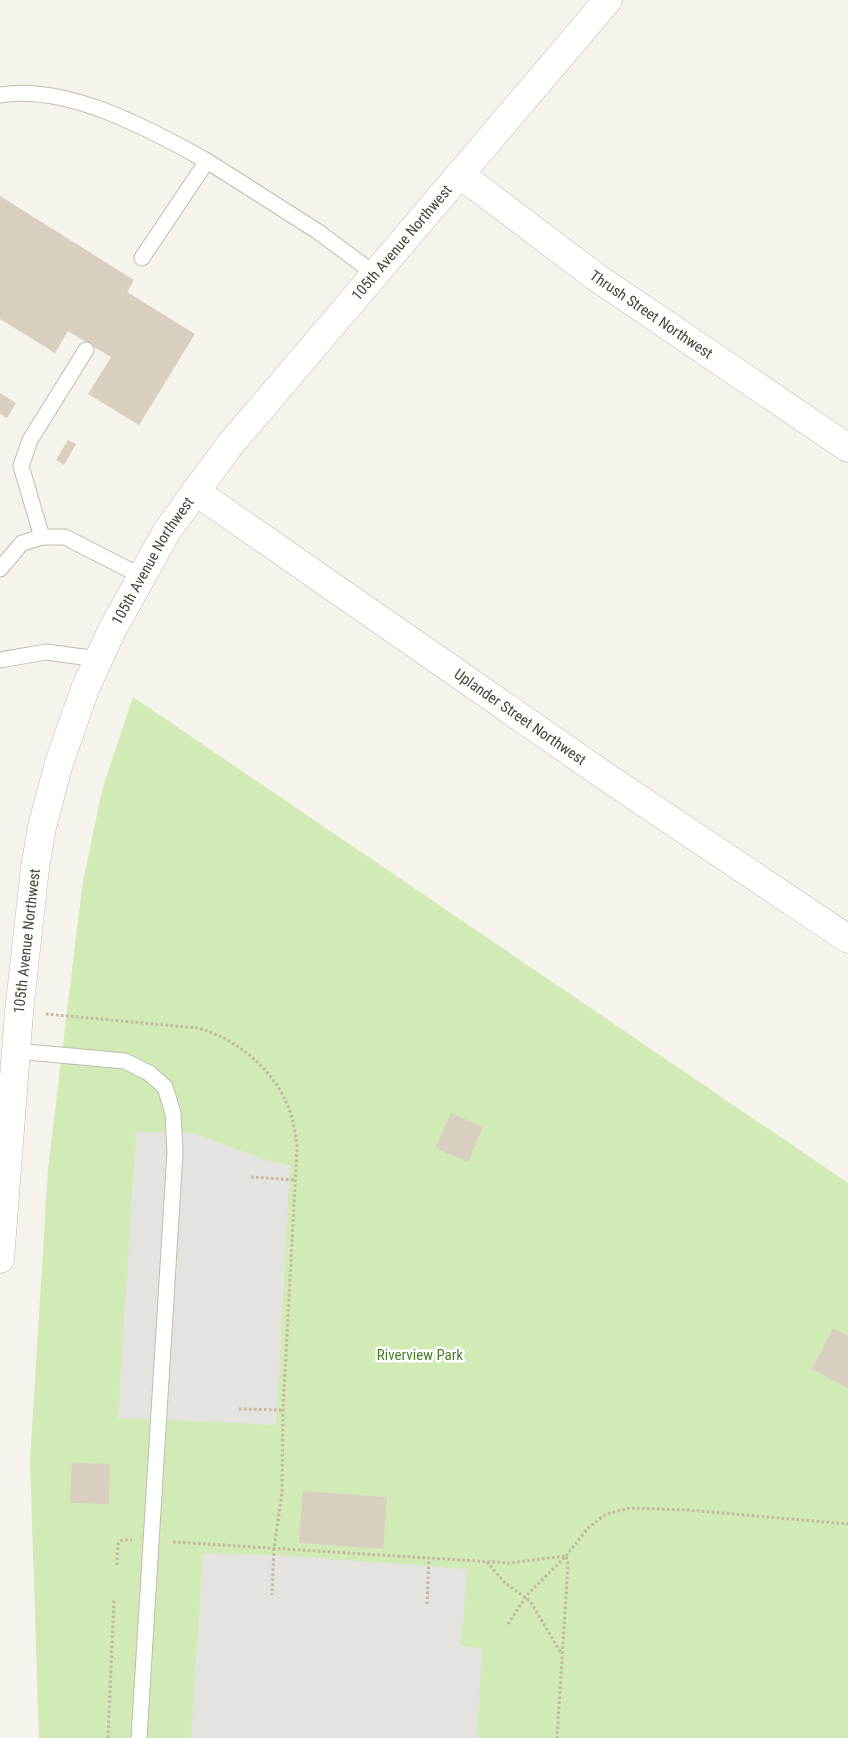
<svg xmlns="http://www.w3.org/2000/svg" width="848" height="1738" font-family="'Roboto Condensed',sans-serif">
<rect width="100%" height="100%" fill="#f6f3ec"/>
<polygon fill="#d2eab5" points="133,697 848,1183 848,1738 39,1738 30,1460 48,1169 82,887 102,790"/>
<g fill="#e5e3e0">
<polygon points="136,1132 193,1133 266,1160 290,1165 276,1425 118,1418"/>
<polygon points="203,1553 291,1556 467,1569 461,1646 482,1649 477,1738 191,1738"/>
</g>
<g fill="#d8cfc1">
<polygon points="0,196 134,280 127,292 195,334 139,425 88,394 111,357 68,331 55,353 0,319"/>
<polygon points="0,393 16,403 7,418 0,414"/>
<polygon points="68,440 76,444 64,465 56,460"/>
<polygon points="451,1113 483,1127 468,1162 435,1148"/>
<polygon points="833,1328 848,1336 848,1388 812,1369"/>
<polygon points="72,1463 110,1464 109,1504 70,1503"/>
<polygon points="303,1491 387,1497 383,1549 299,1543"/>
</g>
<g fill="none" stroke-linecap="round" stroke-linejoin="round">
<defs>
<g id="service">
<path d="M0 95C67 84 150 129 207 161"/>
<polyline points="142,258 207,161 317,231 375,274"/>
<polyline points="42,537 21,466 30,440 86,350"/>
<polyline points="0,569 22,543 42,537 65,537 141,576"/>
<polyline points="0,660 46,652 98,659"/>
<polyline points="16,1051 125,1061 149,1073 165,1087 173,1113 175,1152 139,1738"/>
</g>
<g id="minor">
<path id="s1" d="M461 175 596 277 848 448"/>
<path id="s2" d="M195 491 602 774 848 939"/>
</g>
<g id="tertiary">
<path id="s3" d="M0 1259 19 1012 35 868 42 827 59 763 85 689 111 632 167 531 229 446 608 0"/>
</g>
</defs>
<use href="#service" stroke="#c2bbae" stroke-width="17"/>
<use href="#minor" stroke="#c2bbae" stroke-width="29"/>
<use href="#tertiary" stroke="#c2bbae" stroke-width="29"/>
<g stroke="#c4b79f" stroke-width="3" stroke-dasharray="2.5 2.5" stroke-linecap="butt">
<path d="M46 1014 197 1028C234 1037 272 1068 287 1104 293 1118 296 1134 297 1149L283 1410 282 1493 274 1548 272 1595"/>
<polyline points="251,1177 295,1180"/>
<polyline points="239,1409 283,1410"/>
<polyline points="173,1542 509,1563 566,1556 568,1564 557,1738"/>
<polyline points="487,1562 504,1582 530,1601 561,1653"/>
<polyline points="117,1565 118,1544 122,1540 132,1540"/>
<polyline points="427,1604 429,1558"/>
<polyline points="508,1624 527,1595 566,1556 588,1528 606,1514 630,1508 687,1510 848,1524"/>
<polyline points="108,1738 114,1600"/>
</g>
<use href="#service" stroke="#fff" stroke-width="15"/>
<use href="#minor" stroke="#fff" stroke-width="28"/>
<use href="#tertiary" stroke="#fff" stroke-width="28"/>
</g>
<g text-anchor="middle" stroke-width="5" stroke-linejoin="round" paint-order="stroke">
<g font-size="15" fill="#4b4439" stroke="#fff">
<text dy="5" stroke="none"><textPath href="#s3" startOffset="1129">105th Avenue Northwest</textPath></text>
<text dy="5" stroke="none"><textPath href="#s1" startOffset="236">Thrush Street Northwest</textPath></text>
<text dy="5" stroke="none"><textPath href="#s3" startOffset="724">105th Avenue Northwest</textPath></text>
<text dy="5" stroke="none"><textPath href="#s2" startOffset="396">Uplander Street Northwest</textPath></text>
<text dy="5" stroke="none"><textPath href="#s3" startOffset="319">105th Avenue Northwest</textPath></text>
</g>
<g font-size="15" fill="#4a7f2a" stroke="#fff">
<text x="420" y="1360">Riverview Park</text>
</g>
</g>
</svg>
